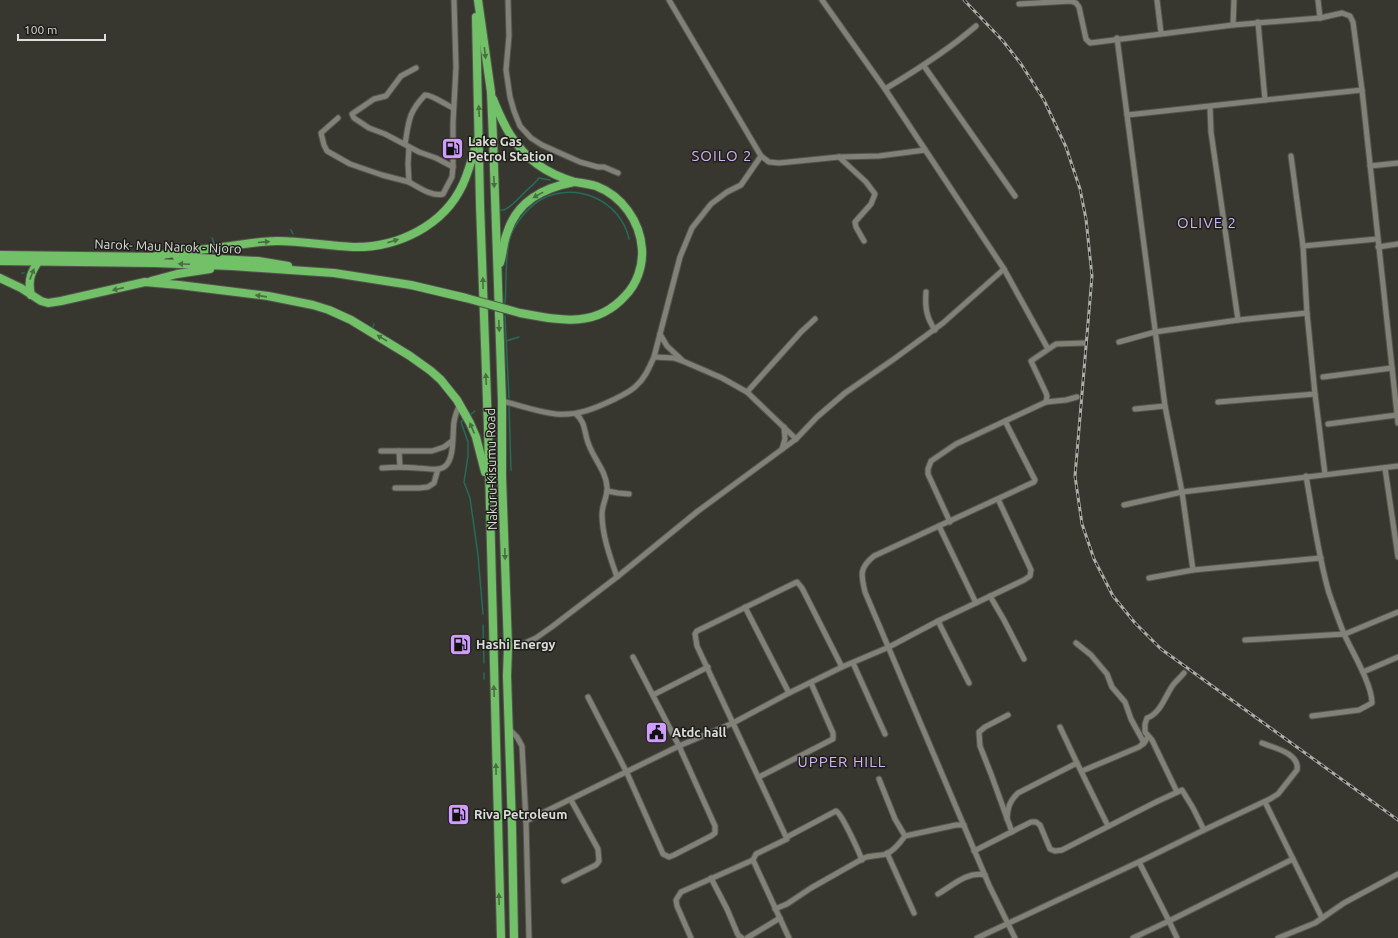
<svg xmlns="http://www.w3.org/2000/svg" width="1398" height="938" font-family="Ubuntu,sans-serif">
<rect width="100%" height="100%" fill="#37372f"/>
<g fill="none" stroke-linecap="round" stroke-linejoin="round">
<g stroke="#246c5b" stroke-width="1.5">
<path d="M500 210H504C511 207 516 201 521 196 527 189 534 185 539 178L550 180"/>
<polyline points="291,230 293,234"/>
<polyline points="212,238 214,243"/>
<polyline points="22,273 24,273"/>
<path d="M505 303C507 282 504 248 513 230 519 218 531 205 542 199 577 181 621 201 629 239"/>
<polyline points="505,316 509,398"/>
<polyline points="373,327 374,324"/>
<polyline points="506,341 519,337"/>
<polyline points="509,407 511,470"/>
<polyline points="471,414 475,411"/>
<polyline points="464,419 461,422 468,442 468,456 464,482 470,498 478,555 483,614"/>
<polyline points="483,625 484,663"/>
<polyline points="484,679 484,673"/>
</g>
<defs>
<g id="minor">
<polyline points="508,0 509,36 506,70 510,97 514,111 520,126 531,138 542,145 580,162 598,167 604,167 618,173"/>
<polyline points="669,0 761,156 769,162 779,163 839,157 879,156 925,150"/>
<polyline points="822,0 885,89 1004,269 1048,349"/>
<polyline points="1157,0 1161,33"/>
<polyline points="1318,0 1320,18"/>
<polyline points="1019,4 1071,1 1076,3 1079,7 1086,39 1090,43 1233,25 1320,18 1342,13 1350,16 1353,22 1362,90 1398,423"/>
<polyline points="1233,25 1234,0"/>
<polyline points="1117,38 1165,406 1182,492 1193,570"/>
<polyline points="924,66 1015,196"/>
<polyline points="416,68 401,76 386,96 374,99 352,114 354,118 369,128 385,134 419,152 436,158 453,167"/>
<path d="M885 89C917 70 947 51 976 26"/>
<polyline points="1265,100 1362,90"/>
<polyline points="1210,107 1211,132 1238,320"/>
<polyline points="1127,115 1265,100 1258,22"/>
<polyline points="338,118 321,133 324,145 327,151 350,164 382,175 409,182"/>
<path d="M405 144C409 121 408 113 425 95 430 94 447 105 453 108"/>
<path d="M409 147 408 164 409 182C418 187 432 197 443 194L452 177 453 167V123L456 67 454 0"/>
<polyline points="1291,156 1303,246 1307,313 1315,394 1325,474"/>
<polyline points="839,157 866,182 875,194 871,204 855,222 856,227 864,241"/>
<polyline points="1370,166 1398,163"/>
<polyline points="1303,246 1377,239"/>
<polyline points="1378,247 1398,244"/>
<path d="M926 292C925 307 926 317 935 330"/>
<polyline points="660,334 667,346 682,360"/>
<polyline points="1119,342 1155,332 1238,320 1307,313"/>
<polyline points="654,357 674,358 685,362 722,378 747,392 796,439"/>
<polyline points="1323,377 1392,368"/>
<polyline points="747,392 801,332 815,319"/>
<path d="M502 401C519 405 538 412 556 414 578 416 596 408 615 399 622 395 630 392 636 386 645 378 649 368 654 357L680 257 692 228 711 204 727 192 741 185 761 156"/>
<polyline points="1046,402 1047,396 1046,393 1031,361 1056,344 1084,343"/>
<polyline points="1218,402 1315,394"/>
<polyline points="1135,409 1165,406"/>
<path d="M576 414C586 422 584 434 589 445 594 459 606 471 607 487 608 496 602 504 602 514 602 535 610 557 617 577"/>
<path d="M1005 421 1035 480 1034 482 874 556C859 568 861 575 865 592L989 885 1015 938"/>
<polyline points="1328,424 1397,415"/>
<polyline points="782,449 785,439 784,427"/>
<polyline points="381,451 432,451 444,447 452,441"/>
<polyline points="399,451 400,467"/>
<path d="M382 468C394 467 405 467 417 468 424 468 432 470 439 469 456 467 452 435 454 422 455 416 457 410 460 405"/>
<polyline points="1385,468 1398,557"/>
<path d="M1306 476C1313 515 1318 555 1329 593 1334 607 1339 622 1345 636 1353 653 1372 685 1372 703L1359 710 1312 716"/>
<polyline points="395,488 419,488 428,487 434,483 438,469"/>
<polyline points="607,491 618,493 629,494"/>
<polyline points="1124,505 1182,492 1398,466"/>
<polyline points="950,522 928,474 928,469 931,461 956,444 1046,402 1066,400 1077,397"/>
<polyline points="939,526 976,603"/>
<polyline points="1149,578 1193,570 1321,558"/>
<polyline points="990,596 1004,620 1024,659"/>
<polyline points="745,607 789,693"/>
<polyline points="938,621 969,683"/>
<polyline points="1245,640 1345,634 1398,612"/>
<polyline points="1076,643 1091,655 1107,674 1112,687 1125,702 1131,719 1143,741 1143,744"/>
<polyline points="508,647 525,643 536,638 553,626 617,577 698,511 796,439 817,417 845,393 894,359 943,323 1004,269"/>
<polyline points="853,663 885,734"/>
<polyline points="1363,672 1398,657"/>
<polyline points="653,695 708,667"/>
<polyline points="588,697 627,773 663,854 669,857 674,855 711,836 715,833 715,826 679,746 633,657"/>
<polyline points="1008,715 985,727 979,732 980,746 991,774 1012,832"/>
<polyline points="1060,727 1077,763"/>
<polyline points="509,729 517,737 522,746 526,821 529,938"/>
<polyline points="1082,771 1139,747 1145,742 1148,736"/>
<polyline points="759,777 833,739 833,733 811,683"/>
<polyline points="879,779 895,819 905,836"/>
<path d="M1177 792 1152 740 1145 732V724L1147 718C1161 713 1165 696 1173 685 1176 681 1181 677 1184 673"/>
<polyline points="1265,802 1322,918"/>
<path d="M1007 819C1008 807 1009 802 1018 793L1077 763 1108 826"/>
<polyline points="526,821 679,746 733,723 789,693 842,667 889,647 938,621 1024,580 1030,576 1031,570 998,499"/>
<path d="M787 837 836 811C842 814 859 852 862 860"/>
<polyline points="974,851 1031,822 1036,822 1040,825 1050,849 1055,851 1062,850 1156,802 1182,790 1193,808 1204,830"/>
<polyline points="887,853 914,913"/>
<polyline points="753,860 789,938"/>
<polyline points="1139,862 1169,921 1293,859"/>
<polyline points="711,878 727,909 738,935 742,938"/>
<polyline points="564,881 596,865 599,861 598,849 571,800"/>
<path d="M938 894C952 886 967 871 985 875"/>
<path d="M775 909 787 904 811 888 864 858C872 855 880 856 886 854 894 851 900 843 905 836L956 825H964"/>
<polyline points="691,938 677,906 676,900 681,892 753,860 756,854 787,839 697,646 695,634 697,631 797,582 802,588 842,667"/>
<polyline points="747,938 780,918"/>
<path d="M977 938 1143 860 1204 830 1270 799 1278 794 1297 770C1300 753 1274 748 1262 743"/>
<polyline points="1133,938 1169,921 1177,938"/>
<polyline points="1278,938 1315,923 1344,903 1398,874"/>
</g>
<g id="trunk">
<polyline points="478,0 491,92 493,139 502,401 502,477 508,647 507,676 512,827 514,938"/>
<polyline points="476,17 480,204 488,428 501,938"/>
<path d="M493 99C503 124 514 147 537 164 548 172 561 178 575 182 582 183 589 184 596 186 622 196 640 221 642 249 643 266 637 284 625 296 595 329 559 320 520 313"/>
<polyline points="0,255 161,257"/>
<path d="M156 256C178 252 200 250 222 247 240 245 259 241 277 241 303 241 327 246 353 247 397 248 444 226 463 184 469 171 473 155 477 141"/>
<polyline points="177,257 258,261 288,266"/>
<polyline points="0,261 155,263 232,266 334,273 411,285 466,298"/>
<path d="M500 263C503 254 503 243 507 233 517 201 543 188 574 182"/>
<polyline points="0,278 21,288 41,301 48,303 61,301 145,282 179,285 268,296 313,305 329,310 351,320 410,356 431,371 441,380 457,400 470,423 476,437 485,472"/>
<polyline points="151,281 177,274 210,269"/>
<path d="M31 295C27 278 32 271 41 257"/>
</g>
</defs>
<use href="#minor" stroke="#53544d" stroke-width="7"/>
<use href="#trunk" stroke="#53544d" stroke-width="10"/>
<use href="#minor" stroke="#818178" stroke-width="5"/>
<use href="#trunk" stroke="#72c067" stroke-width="8"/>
<defs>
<polyline id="rail" points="964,0 1003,41 1021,64 1044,100 1066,147 1080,189 1086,219 1092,276 1075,476 1082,524 1094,559 1113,596 1135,623 1161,649 1398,820"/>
</defs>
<use href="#rail" stroke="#acada7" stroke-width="3"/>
<use href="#rail" stroke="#1e1e1a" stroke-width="1.5" stroke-dasharray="4.5" stroke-linecap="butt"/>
<defs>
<polyline id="trunk-bridge" points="466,298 520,313"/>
</defs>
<use href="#trunk-bridge" stroke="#53544d" stroke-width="10" stroke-linecap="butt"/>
<use href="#trunk-bridge" stroke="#72c067" stroke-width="8"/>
</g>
<defs><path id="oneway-solid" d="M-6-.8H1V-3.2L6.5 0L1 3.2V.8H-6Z"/></defs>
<g fill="#486f40">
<use href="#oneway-solid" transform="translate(485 53) rotate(83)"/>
<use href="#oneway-solid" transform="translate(479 111) rotate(-93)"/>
<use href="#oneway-solid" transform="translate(494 182) rotate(88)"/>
<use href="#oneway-solid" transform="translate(538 195) rotate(151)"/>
<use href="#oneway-solid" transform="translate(393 241) rotate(-18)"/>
<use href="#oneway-solid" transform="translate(264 242) rotate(-5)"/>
<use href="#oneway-solid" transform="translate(184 264) rotate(-178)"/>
<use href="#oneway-solid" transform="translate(32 274) rotate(-69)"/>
<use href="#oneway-solid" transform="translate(483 283) rotate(-91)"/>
<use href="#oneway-solid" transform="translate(118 289) rotate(167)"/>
<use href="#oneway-solid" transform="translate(261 296) rotate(-172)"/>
<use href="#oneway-solid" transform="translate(499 326) rotate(88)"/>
<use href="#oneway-solid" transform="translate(382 338) rotate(-149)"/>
<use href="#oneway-solid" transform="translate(486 379) rotate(-93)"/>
<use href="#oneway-solid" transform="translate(472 428) rotate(-113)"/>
<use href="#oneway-solid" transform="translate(505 554) rotate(88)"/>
<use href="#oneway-solid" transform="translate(494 691) rotate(-92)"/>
<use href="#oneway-solid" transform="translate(496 769) rotate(-91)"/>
<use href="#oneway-solid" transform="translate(499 899) rotate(-92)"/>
</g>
<defs>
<symbol id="fuel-square" viewBox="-11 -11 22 22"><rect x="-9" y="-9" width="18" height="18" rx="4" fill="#d09dff" stroke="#1e1e1a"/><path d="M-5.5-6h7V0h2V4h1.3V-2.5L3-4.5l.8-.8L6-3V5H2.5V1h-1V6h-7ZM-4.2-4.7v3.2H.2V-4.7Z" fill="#111"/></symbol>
<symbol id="civic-square" viewBox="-11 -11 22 22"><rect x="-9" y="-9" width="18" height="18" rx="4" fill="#d09dff" stroke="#1e1e1a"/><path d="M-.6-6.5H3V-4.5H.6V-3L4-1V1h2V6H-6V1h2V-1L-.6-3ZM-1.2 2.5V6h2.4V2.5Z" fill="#111"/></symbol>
</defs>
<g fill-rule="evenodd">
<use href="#fuel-square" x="440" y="136" width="25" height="25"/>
<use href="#fuel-square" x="448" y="632" width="25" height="25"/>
<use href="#civic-square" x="644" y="720" width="25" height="25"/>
<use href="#fuel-square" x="446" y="802" width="25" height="25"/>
</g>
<g text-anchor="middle" stroke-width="3" stroke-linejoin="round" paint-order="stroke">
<g font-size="13" font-weight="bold" fill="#ddded9" stroke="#1e1e1a" text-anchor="start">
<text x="468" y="146">Lake Gas<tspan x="468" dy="15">Petrol Station</tspan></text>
<text x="476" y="649">Hashi Energy</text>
<text x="672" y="737">Atdc hall</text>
<text x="474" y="819">Riva Petroleum</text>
</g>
<g font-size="13" fill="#ddded9" stroke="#1e1e1a">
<text transform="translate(168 246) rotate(2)" y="5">Narok- Mau Narok - Njoro</text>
<text transform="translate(491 469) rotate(-91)" y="5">Nakuru-Kisumu Road</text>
</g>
<g font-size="15" letter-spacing="1" fill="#d6b4f8" stroke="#1e1e1a">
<text x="722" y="161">SOILO 2</text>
<text x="1207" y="228">OLIVE 2</text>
<text x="842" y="767">UPPER HILL</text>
</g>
</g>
<path d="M18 34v6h87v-6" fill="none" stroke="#ddded9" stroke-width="2"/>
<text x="24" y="34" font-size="12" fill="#ddded9" stroke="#1e1e1a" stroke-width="3" paint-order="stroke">100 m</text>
</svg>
